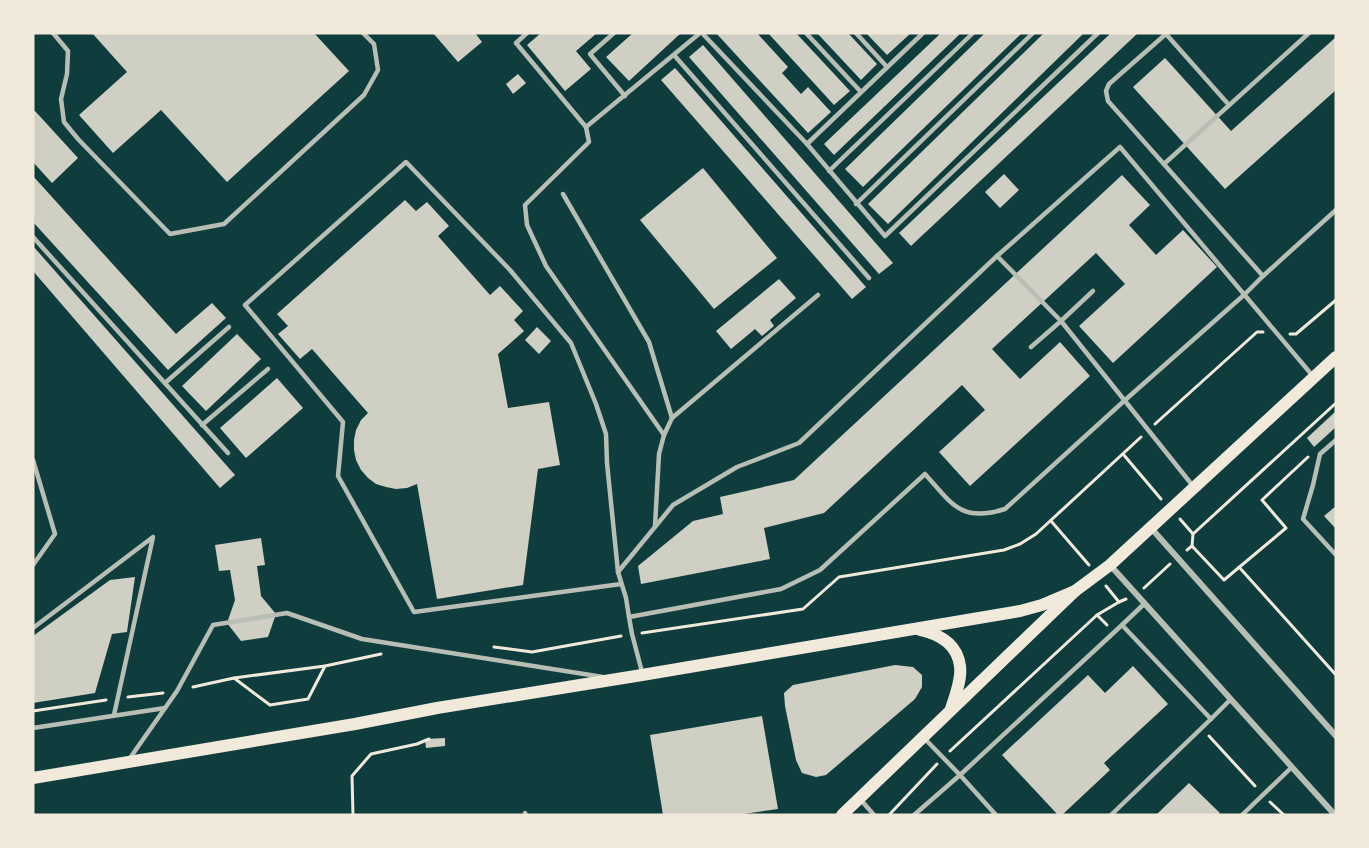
<svg xmlns="http://www.w3.org/2000/svg" width="1369" height="848" font-family="'Fira Sans',sans-serif">
<rect width="100%" height="100%" fill="#0f3d3e"/>
<g fill="#cfcfc3">
<polygon points="92,33 314,33 349,71 227,182 161,110 113,153 79,115 127,72"/>
<polygon points="433,33 475,33 482,42 458,62"/>
<polygon points="541,33 597,33 576,51 591,69 565,91 527,45"/>
<polygon points="633,33 681,33 629,81 606,57"/>
<polygon points="716,33 757,33 788,67 782,73 801,94 808,87 831,112 808,133"/>
<polygon points="768,33 796,33 850,91 834,105"/>
<polygon points="817,33 848,33 877,64 861,80"/>
<polygon points="866,33 911,33 887,55"/>
<polygon points="941,33 961,33 834,155 824,144"/>
<polygon points="985,33 1022,33 863,187 845,169"/>
<polygon points="1044,33 1084,33 888,224 868,204"/>
<polygon points="1111,33 1138,33 911,246 899,233"/>
<polygon points="1336,37 1336,90 1225,189 1133,87 1165,58 1231,131"/>
<polygon points="703,45 893,263 879,274 689,57"/>
<polygon points="675,68 866,287 852,299 661,80"/>
<polygon points="518,74 526,83 513,94 506,84"/>
<polygon points="35,111 78,158 52,183 33,162 33,112"/>
<polygon points="703,168 777,258 714,309 640,220"/>
<polygon points="1004,174 1019,190 1000,208 985,192"/>
<polygon points="1122,175 1150,205 1129,225 1156,255 1183,230 1217,267 1113,363 1079,326 1125,284 1096,253 992,349 1020,379 1060,342 1090,376 970,486 939,452 985,410 962,385 824,513 764,528 770,559 641,584 638,566 693,521 723,514 720,497 794,480"/>
<polygon points="33,176 176,334 212,303 226,318 168,370 33,222"/>
<polygon points="405,200 416,211 427,202 449,226 438,236 490,295 500,286 523,311 514,320 524,331 498,354 508,408 549,402 560,465 538,469 523,585 437,599 417,484 407,488 396,489 386,487 376,484 368,478 361,470 356,460 354,450 354,440 356,430 361,420 368,413 312,349 300,359 278,334 288,326 277,314"/>
<polygon points="33,246 235,475 220,488 33,271"/>
<polygon points="779,279 796,298 770,320 774,326 762,336 755,329 731,349 716,331"/>
<polygon points="537,327 551,341 539,354 525,340"/>
<polygon points="237,334 261,359 206,411 182,386"/>
<polygon points="277,378 303,408 246,458 220,428"/>
<polygon points="1336,411 1336,427 1314,447 1307,438"/>
<polygon points="1336,506 1336,529 1324,516"/>
<polygon points="261,538 265,565 257,566 261,596 276,614 268,637 241,641 227,623 235,600 230,570 219,571 215,545"/>
<polygon points="135,577 127,632 112,634 95,693 33,703 33,636 110,580"/>
<polygon points="895,665 913,667 922,675 922,687 915,699 826,775 816,777 802,773 796,760 785,706 784,693 793,685"/>
<polygon points="1133,666 1168,704 1104,763 1110,770 1062,815 1058,815 1002,755 1088,675 1105,693"/>
<polygon points="762,716 778,809 737,815 663,815 650,735"/>
<polygon points="445,738 445,746 426,748 425,739"/>
<polygon points="1189,783 1220,813 1217,815 1156,815"/>
</g>
<g fill="none" stroke-linecap="round" stroke-linejoin="round">
<g stroke="#f1e9da" stroke-width="3">
<polyline points="1290,334 1296,334 1336,300"/>
<polyline points="1155,424 1257,332 1263,332"/>
<polyline points="1123,454 1161,499"/>
<polyline points="1180,519 1193,534 1192,546 1187,550"/>
<polyline points="1051,521 1089,565"/>
<polyline points="1193,534 1336,403"/>
<polyline points="1192,546 1224,580 1286,528 1262,500 1308,457"/>
<polyline points="1239,567 1336,675"/>
<polyline points="1106,586 1119,602"/>
<polyline points="1144,588 1170,564"/>
<polyline points="1097,615 1107,625"/>
<polyline points="642,633 803,609 839,577 1004,550 1020,544 1036,534 1141,437"/>
<polyline points="494,647 532,652 621,636"/>
<polyline points="234,678 270,705 308,699 325,666"/>
<polyline points="193,687 234,678 325,666 381,654"/>
<polyline points="128,697 163,693"/>
<polyline points="33,711 106,700"/>
<polyline points="1209,736 1255,786"/>
<polyline points="950,751 1097,615 1119,602 1126,599"/>
<polyline points="1270,802 1284,815"/>
<polyline points="353,815 352,776 371,754 417,744 429,739"/>
<polyline points="889,815 937,764"/>
</g>
<g stroke="#b8beb3" stroke-width="4.5">
<polyline points="53,33 68,51 67,74 61,99 64,122 78,139 170,234 224,224 364,95 378,70 374,44 363,33"/>
<polyline points="527,33 516,43 586,127 589,142 525,205 527,225 546,266 664,435"/>
<polyline points="614,33 590,54 625,96"/>
<polyline points="702,33 807,144 885,236 1098,33"/>
<polyline points="806,33 861,92"/>
<polyline points="856,33 887,67"/>
<polyline points="1166,34 1229,105"/>
<polyline points="674,55 869,278"/>
<polyline points="586,127 700,33"/>
<polyline points="807,144 923,33"/>
<polyline points="1164,164 1309,33"/>
<polyline points="829,171 973,33"/>
<polyline points="563,194 649,342 672,418 664,435 659,454 655,526"/>
<polyline points="856,204 1033,33"/>
<polyline points="33,237 228,453"/>
<polyline points="997,256 1120,147 1312,375"/>
<polyline points="1263,276 1336,210"/>
<polyline points="1093,291 1061,321 1193,486"/>
<polyline points="165,383 229,327"/>
<polyline points="672,418 818,295"/>
<polyline points="202,425 268,369"/>
<polyline points="1336,440 1320,454 1313,485 1303,519 1336,555"/>
<polyline points="33,460 55,534 33,565"/>
<polyline points="618,572 673,505 737,467 799,443 997,256 1061,321 1031,347"/>
<polyline points="621,584 414,612 338,476 343,422 245,305 406,162 510,270 571,343 596,404 606,434 607,463 618,572 626,598 629,617"/>
<polyline points="1122,625 1144,604"/>
<polyline points="33,628 153,537 114,715"/>
<path d="M642 672 632 634 629 617 781 589 820 570 925 474C952 504 961 523 1005 509L1124 401 1245 294 1263 276 1108 101 1106 91 1109 84 1167 33"/>
<polyline points="33,728 165,708"/>
<polyline points="925,739 960,775 1122,625 1211,719 1230,700"/>
<polyline points="130,758 177,691 213,625 287,613 362,639 603,677"/>
<polyline points="860,799 874,815"/>
<polyline points="525,813 526,815"/>
<polyline points="914,815 960,775 996,815"/>
<polyline points="1111,815 1211,719"/>
<polyline points="1242,815 1292,767"/>
</g>
<g stroke="#b8beb3" stroke-width="6">
<polyline points="1151,528 1336,736"/>
<polyline points="1110,565 1335,815"/>
</g>
<g stroke="#f1e9da" stroke-width="12">
<path d="M920 630C939 634 957 643 960 666 962 679 955 696 951 709"/>
<polyline points="33,778 355,724 437,708 642,675 1020,611 1042,605 1075,591"/>
<polyline points="842,815 1075,591 1110,565 1336,357"/>
</g>
</g>
<rect width="1369" height="848" fill="none" stroke="#f1e9da" stroke-width="69"/>
</svg>
